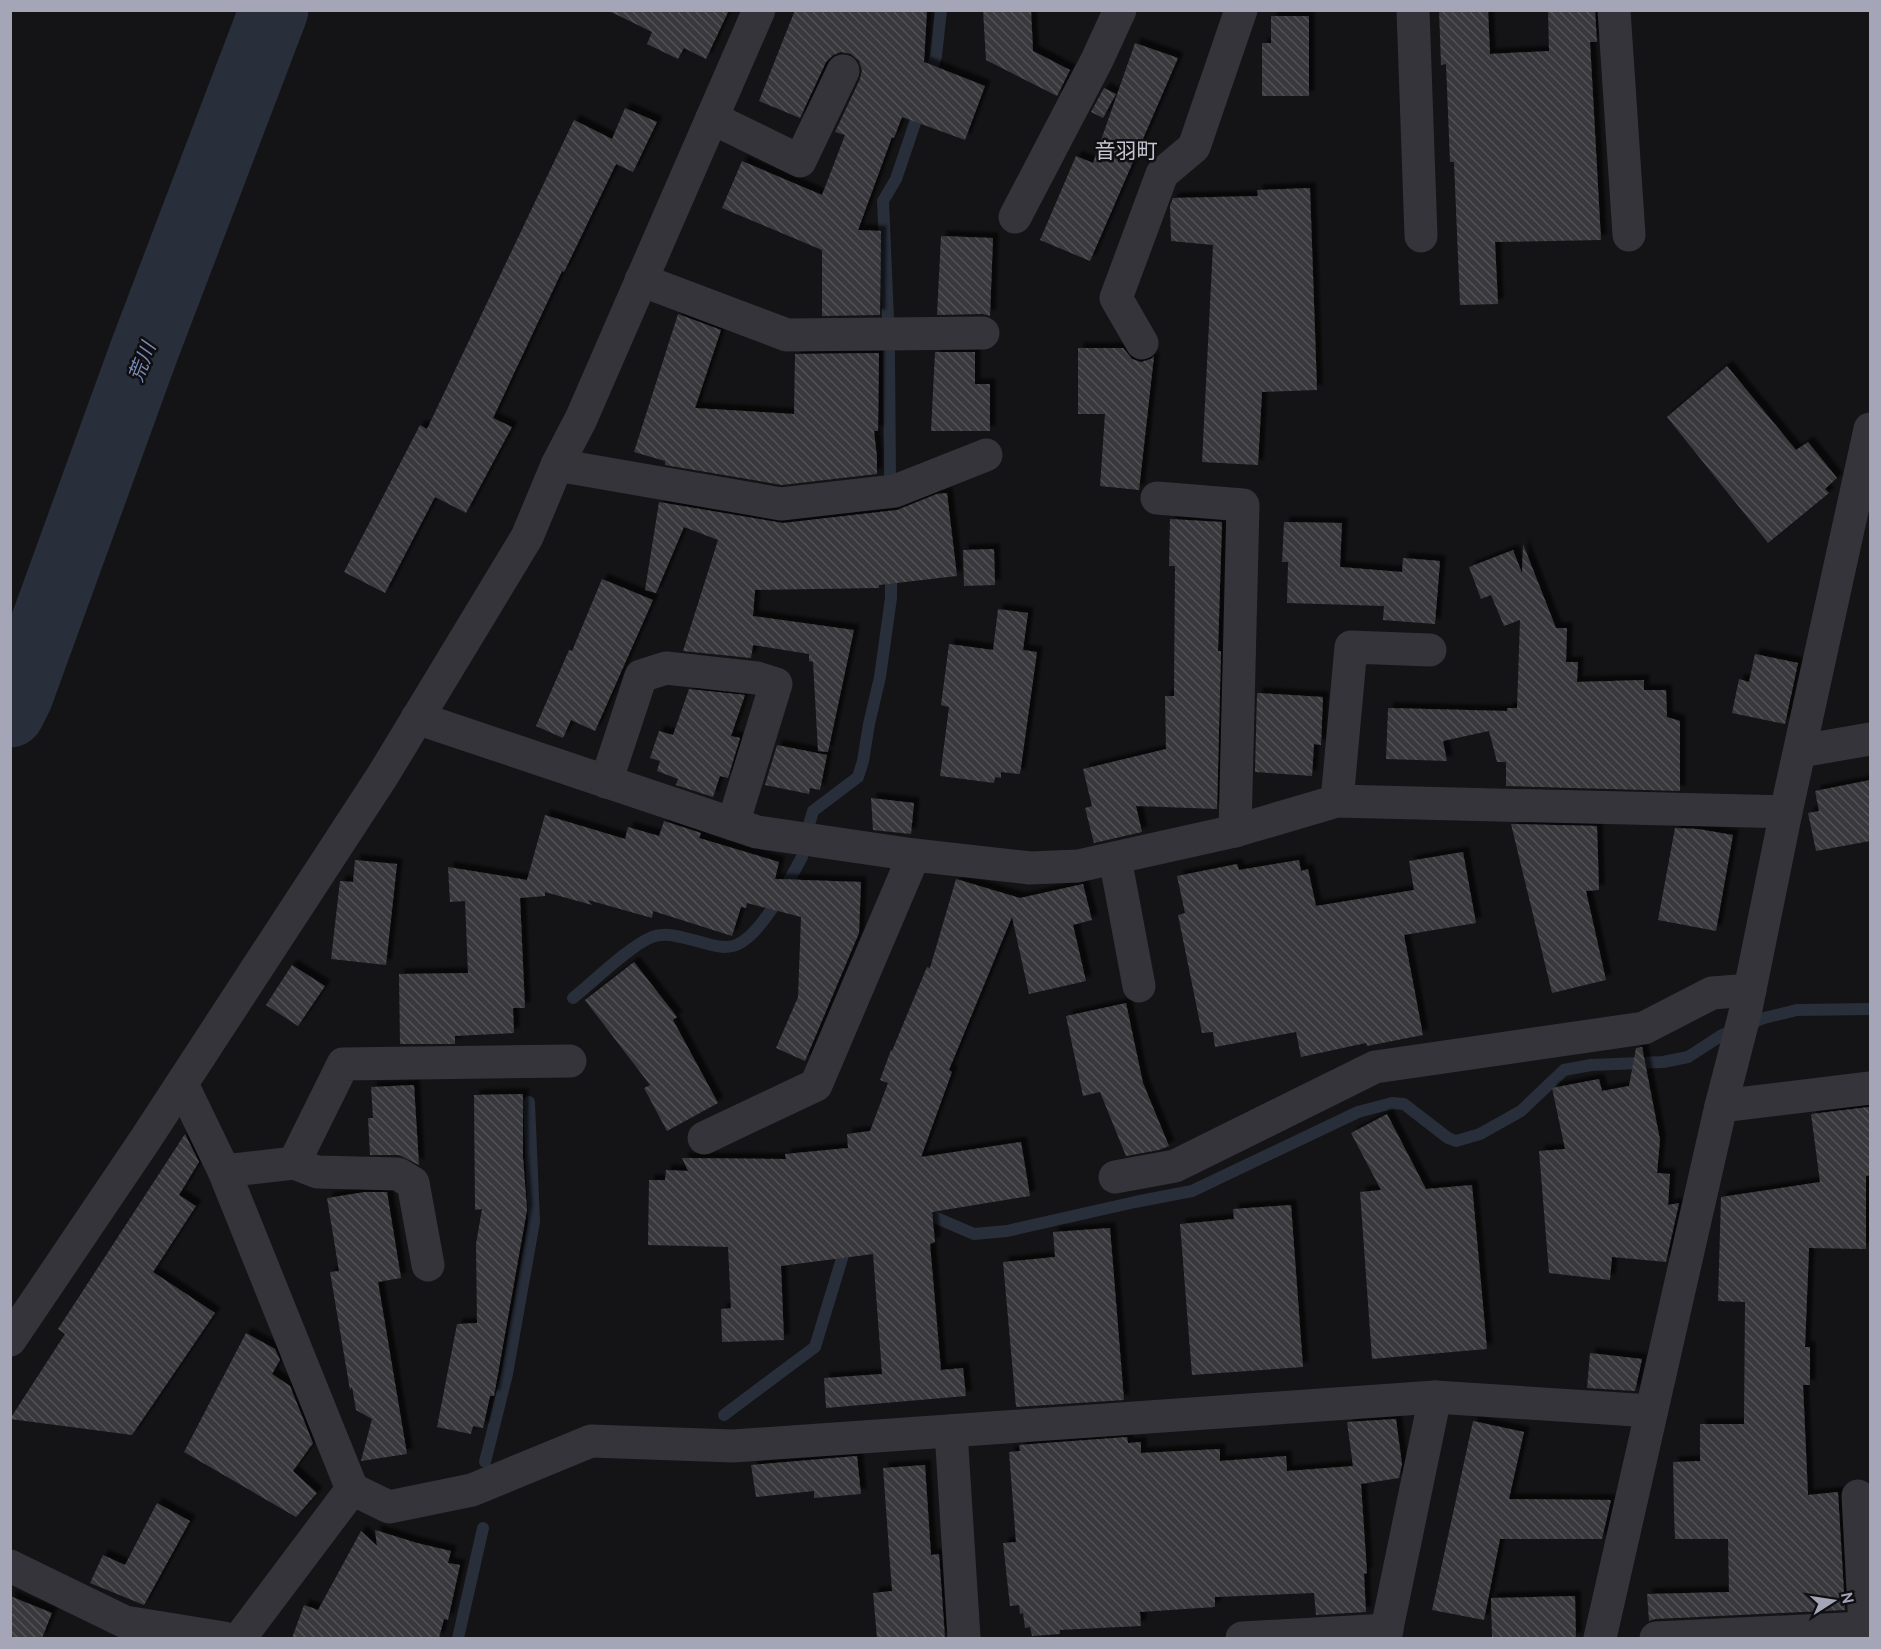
<svg xmlns="http://www.w3.org/2000/svg" width="1881" height="1649" font-family="Cabin,'Noto Sans JP',sans-serif">
<defs>
<pattern id="building-back-hatch" width="6" height="6" patternUnits="userSpaceOnUse" patternTransform="scale(1.5)"><rect width="6" height="6" fill="#38383d"/><path d="M-1 5l2 2M0 0l6 6M5-1l2 2" fill="none" stroke="#525257"/></pattern>
<filter id="shadow"><feDropShadow dx="5.5" dy="-5.5" stdDeviation="1.5" flood-color="#0009"/></filter>
</defs>
<rect width="100%" height="100%" fill="#141315"/>
<g fill="none" stroke-linecap="round" stroke-linejoin="round">
<g stroke="#282e3a" stroke-width="12">
<polyline points="929,80 936,56 941,10"/>
<polyline points="888,319 883,201 896,179 920,108"/>
<polyline points="889,350 890,478"/>
<polyline points="808,828 813,811 858,777 863,761 869,724 880,677 891,598 891,567"/>
<path d="M573 998C593 982 631 945 652 937 666 931 683 938 697 941 709 944 721 949 733 946 760 939 789 880 802 857"/>
<polyline points="918,1210 974,1234 1007,1231 1135,1202 1192,1191 1358,1112 1392,1103 1404,1104 1448,1138 1456,1141 1480,1134 1521,1111 1564,1070 1591,1065 1663,1062 1688,1057 1722,1035 1764,1018 1797,1010 1870,1009"/>
<polyline points="724,1415 815,1347 847,1242"/>
<polyline points="485,1462 507,1374 534,1222 529,1102"/>
<polyline points="458,1638 483,1528"/>
</g>
<polyline stroke="#282e3a" stroke-width="69" points="10,713 19,695 144,351 274,10"/>
</g>
<g fill="url(#building-back-hatch)" filter="url(#shadow)">
<polygon points="607,10 729,10 706,59 684,48 678,59 647,44 652,32"/>
<polygon points="795,10 927,10 924,62 985,86 965,140 902,117 894,138 892,137 858,230 881,231 880,315 822,316 822,250 722,208 742,161 822,195 845,135 835,132 860,79 862,70 859,61 851,54 841,52 833,55 826,62 800,118 759,101"/>
<polygon points="983,10 1031,10 1033,51 1070,70 1057,96 986,60"/>
<polygon points="1439,10 1488,10 1490,54 1549,51 1548,10 1595,10 1597,42 1590,42 1601,240 1495,242 1498,304 1460,305 1454,162 1450,162 1446,64 1441,65"/>
<polygon points="1271,16 1309,16 1309,96 1262,96 1262,43 1271,43"/>
<polygon points="1135,43 1178,58 1090,261 1040,240 1076,156 1093,163"/>
<polygon points="1104,88 1116,94 1103,118 1091,112"/>
<polygon points="625,108 657,122 633,172 616,164 564,272 562,271 493,418 512,427 466,513 435,497 385,593 344,572 420,425 427,429 574,120 612,139"/>
<polygon points="1310,188 1317,390 1262,392 1258,465 1202,462 1213,245 1171,241 1170,206 1173,198 1258,196 1257,190"/>
<polygon points="941,236 993,238 990,316 983,314 937,315"/>
<polygon points="678,314 721,330 695,408 794,414 795,354 879,353 878,431 874,431 877,457 877,474 782,485 665,465 665,461 634,452"/>
<polygon points="1078,348 1123,348 1132,359 1141,362 1151,359 1154,356 1139,490 1100,486 1105,414 1078,414"/>
<polygon points="935,352 975,352 975,384 990,384 990,431 931,431"/>
<polygon points="1727,366 1796,450 1808,442 1837,478 1825,489 1829,493 1768,543 1667,417"/>
<polygon points="947,493 957,576 879,585 879,588 755,590 753,616 854,630 828,752 818,751 813,662 809,661 809,654 753,645 751,658 683,651 718,540 684,527 656,593 645,590 659,502 783,523 897,510 937,494"/>
<polygon points="1170,519 1222,522 1218,651 1221,651 1217,809 1136,806 1142,832 1094,843 1085,808 1092,806 1083,769 1166,749 1165,696 1174,696 1175,566 1169,566"/>
<polygon points="1284,522 1342,523 1340,567 1402,572 1403,558 1440,561 1435,624 1383,620 1384,606 1287,603 1288,562 1282,562"/>
<polygon points="1523,544 1556,628 1567,628 1566,662 1578,662 1577,682 1644,680 1644,690 1666,690 1667,717 1680,721 1680,791 1506,786 1506,762 1497,762 1489,731 1443,741 1447,761 1386,759 1388,708 1507,711 1507,708 1517,708 1520,620 1504,626 1491,595 1481,599 1469,567 1513,550 1522,573"/>
<polygon points="994,549 995,585 964,586 963,550"/>
<polygon points="602,579 653,600 595,731 571,720 563,738 536,726 569,650 572,651"/>
<polygon points="998,609 1028,613 1023,650 1037,652 1020,774 1001,772 1001,778 995,777 994,783 940,776 949,707 941,705 949,644 993,650"/>
<polygon points="1755,654 1798,663 1785,724 1732,713 1739,679 1749,682"/>
<polygon points="689,689 745,695 731,736 740,738 728,778 720,776 713,797 676,785 678,779 657,771 660,761 650,758 659,731 673,735"/>
<polygon points="1257,693 1323,697 1321,745 1314,744 1312,776 1255,772"/>
<polygon points="777,745 827,755 820,790 810,788 809,794 765,785"/>
<polygon points="1870,780 1870,841 1816,851 1808,813 1819,811 1815,791"/>
<polygon points="871,798 914,803 911,834 873,830"/>
<polygon points="545,815 625,839 628,827 659,836 664,821 701,833 699,838 779,862 775,879 861,882 859,933 805,1061 776,1048 798,997 801,917 747,903 746,908 741,907 732,936 653,911 652,918 588,900 592,905 545,892 545,896 520,898 525,1008 513,1008 514,1033 455,1036 455,1044 400,1044 399,974 468,973 465,901 450,902 448,867 527,880"/>
<polygon points="1511,824 1597,826 1599,890 1586,891 1606,980 1552,993"/>
<polygon points="1675,828 1698,829 1733,835 1716,931 1658,920"/>
<polygon points="1463,852 1476,923 1404,935 1423,1035 1367,1046 1366,1043 1301,1057 1296,1032 1215,1047 1213,1032 1202,1033 1178,915 1185,913 1177,876 1237,864 1239,870 1299,860 1301,871 1308,869 1316,906 1414,890 1409,861"/>
<polygon points="355,860 397,864 386,965 331,959 340,881 353,882"/>
<polygon points="956,879 1020,898 1083,884 1092,920 1073,925 1086,981 1029,994 1012,917 949,1070 952,1072 921,1157 1021,1142 1030,1196 932,1212 935,1242 930,1244 941,1370 963,1368 966,1396 826,1408 824,1378 882,1374 873,1254 781,1266 784,1340 722,1342 721,1309 731,1308 728,1247 648,1245 649,1180 665,1180 666,1170 688,1171 682,1158 786,1159 785,1154 848,1148 847,1134 870,1131 888,1083 880,1080 891,1050 892,1051 927,967 930,968"/>
<polygon points="634,962 677,1017 673,1020 718,1103 667,1131 644,1088 650,1085 585,1000"/>
<polygon points="292,965 325,986 298,1026 266,1005"/>
<polygon points="1126,1003 1143,1083 1169,1146 1159,1150 1126,1156 1100,1092 1083,1096 1066,1016"/>
<polygon points="1642,1047 1660,1140 1657,1173 1670,1174 1668,1205 1679,1203 1666,1262 1612,1257 1610,1280 1549,1273 1539,1151 1565,1149 1552,1088 1599,1079 1602,1091 1629,1086 1636,1048"/>
<polygon points="414,1085 419,1165 399,1155 370,1155 368,1118 373,1118 371,1087"/>
<polygon points="523,1094 523,1157 527,1210 494,1396 490,1396 483,1428 473,1426 471,1434 437,1427 457,1324 477,1323 476,1244 482,1209 475,1210 474,1095"/>
<polygon points="1869,1107 1870,1175 1866,1176 1866,1249 1809,1248 1805,1347 1810,1347 1810,1385 1803,1385 1808,1495 1838,1492 1845,1610 1655,1619 1649,1621 1647,1594 1729,1592 1728,1539 1675,1539 1674,1513 1673,1462 1700,1461 1700,1424 1744,1424 1745,1302 1718,1301 1721,1197 1820,1182 1811,1114"/>
<polygon points="1387,1114 1426,1189 1472,1185 1487,1349 1372,1359 1360,1192 1381,1190 1351,1133"/>
<polygon points="185,1134 199,1162 179,1195 196,1206 153,1272 215,1313 132,1435 10,1419 65,1334 58,1329"/>
<polygon points="365,1192 387,1192 401,1278 378,1282 407,1454 361,1461 372,1419 356,1410 352,1387 350,1390 330,1272 339,1271 327,1198"/>
<polygon points="1291,1205 1303,1367 1192,1375 1180,1224 1234,1219 1233,1209"/>
<polygon points="1110,1228 1124,1400 1016,1407 1003,1262 1055,1257 1053,1232"/>
<polygon points="246,1333 275,1349 280,1360 272,1374 290,1386 313,1443 293,1471 317,1493 296,1517 184,1452"/>
<polygon points="1590,1353 1642,1359 1635,1391 1587,1388"/>
<polygon points="1396,1419 1402,1464 1399,1478 1361,1484 1367,1573 1364,1574 1366,1612 1316,1615 1314,1593 1215,1597 1215,1607 1140,1612 1141,1626 1060,1630 1060,1634 1032,1636 1030,1627 1025,1628 1023,1613 1020,1614 1019,1605 1010,1606 1003,1543 1016,1542 1009,1452 1020,1451 1019,1445 1127,1437 1128,1443 1141,1442 1141,1453 1220,1449 1220,1461 1286,1456 1287,1471 1353,1466 1347,1422"/>
<polygon points="1473,1421 1524,1432 1509,1499 1611,1500 1602,1539 1500,1539 1484,1620 1432,1610"/>
<polygon points="857,1456 861,1494 814,1498 814,1491 756,1497 751,1465"/>
<polygon points="925,1465 931,1555 939,1554 945,1638 877,1638 873,1593 892,1591 883,1468"/>
<polygon points="157,1503 190,1521 144,1605 90,1583 103,1555 125,1565"/>
<polygon points="375,1530 417,1543 451,1551 448,1563 460,1565 448,1620 444,1619 439,1638 292,1638 304,1605 318,1610 361,1531 377,1546"/>
<polygon points="10,1596 52,1613 42,1638 10,1638"/>
<polygon points="1575,1596 1576,1638 1492,1638 1491,1598"/>
</g>
<g fill="none" stroke-linecap="round" stroke-linejoin="round">
<g stroke="#34343a" stroke-width="33">
<polyline points="1413,10 1421,236"/>
<polyline points="1614,10 1629,235"/>
<polyline points="712,118 800,161 843,71"/>
<polyline points="1015,217 1097,60 1120,10"/>
<polyline points="641,280 787,335 983,333"/>
<polyline points="1142,343 1116,298 1162,174 1194,147 1241,10"/>
<polyline points="557,465 781,504 895,491 986,455"/>
<polyline points="1157,498 1243,505 1235,831"/>
<polyline points="417,718 757,832 914,855 1030,868 1078,866 1235,831 1337,801 1786,812"/>
<polyline points="1801,751 1870,739"/>
<polyline points="606,782 641,676 666,668 757,678 776,684 733,824"/>
<polyline points="1337,801 1351,647 1430,650"/>
<polyline points="1115,858 1139,986"/>
<polyline points="182,1084 224,1171 352,1489"/>
<polyline points="1721,1106 1870,1088"/>
<polyline points="704,1138 816,1085 914,855"/>
<polyline points="294,1163 317,1172 398,1174 413,1183 428,1265"/>
<polyline points="224,1171 294,1163 343,1064 570,1061"/>
<polyline points="1115,1177 1175,1166 1375,1067 1644,1028 1712,993 1750,990"/>
<polyline points="10,1340 145,1140 383,775 527,537 557,465 581,419 759,10"/>
<polyline points="951,1431 964,1638"/>
<polyline points="1858,1496 1865,1628"/>
<polyline points="10,1566 125,1622 224,1638"/>
<polyline points="240,1638 352,1489 389,1507 472,1490 591,1441 733,1446 1435,1397 1651,1411"/>
<polyline points="1242,1638 1387,1630"/>
<polyline points="1385,1638 1435,1397"/>
<polyline points="1600,1638 1721,1106 1746,1009 1786,812 1870,429"/>
<polyline points="1656,1638 1865,1628 1865,1638"/>
</g>
</g>
<g text-anchor="middle" stroke-width="5" stroke-linejoin="round" paint-order="stroke">
<g font-size="20" font-style="italic" fill="#7789b5" stroke="#0f0e10">
<text transform="translate(142 362) rotate(-69)" y="7">荒川</text>
</g>
<g font-size="21" fill="#c5c5d2" stroke="#0f0e10">
<text x="1126" y="158">音羽町</text>
</g>
</g>
<rect width="1881" height="1649" fill="none" stroke="#a4a5b7" stroke-width="24"/>
<g transform="translate(1833 1601) rotate(78)" stroke="#0f0e10" stroke-width="4.5" paint-order="stroke">
<path d="M0-4.5L10 22L0 15L-10 22Z" fill="#a4a5b7"/>
<text y="-9" font-size="16" font-weight="bold" text-anchor="middle" fill="#a4a5b7">N</text>
</g>
</svg>
